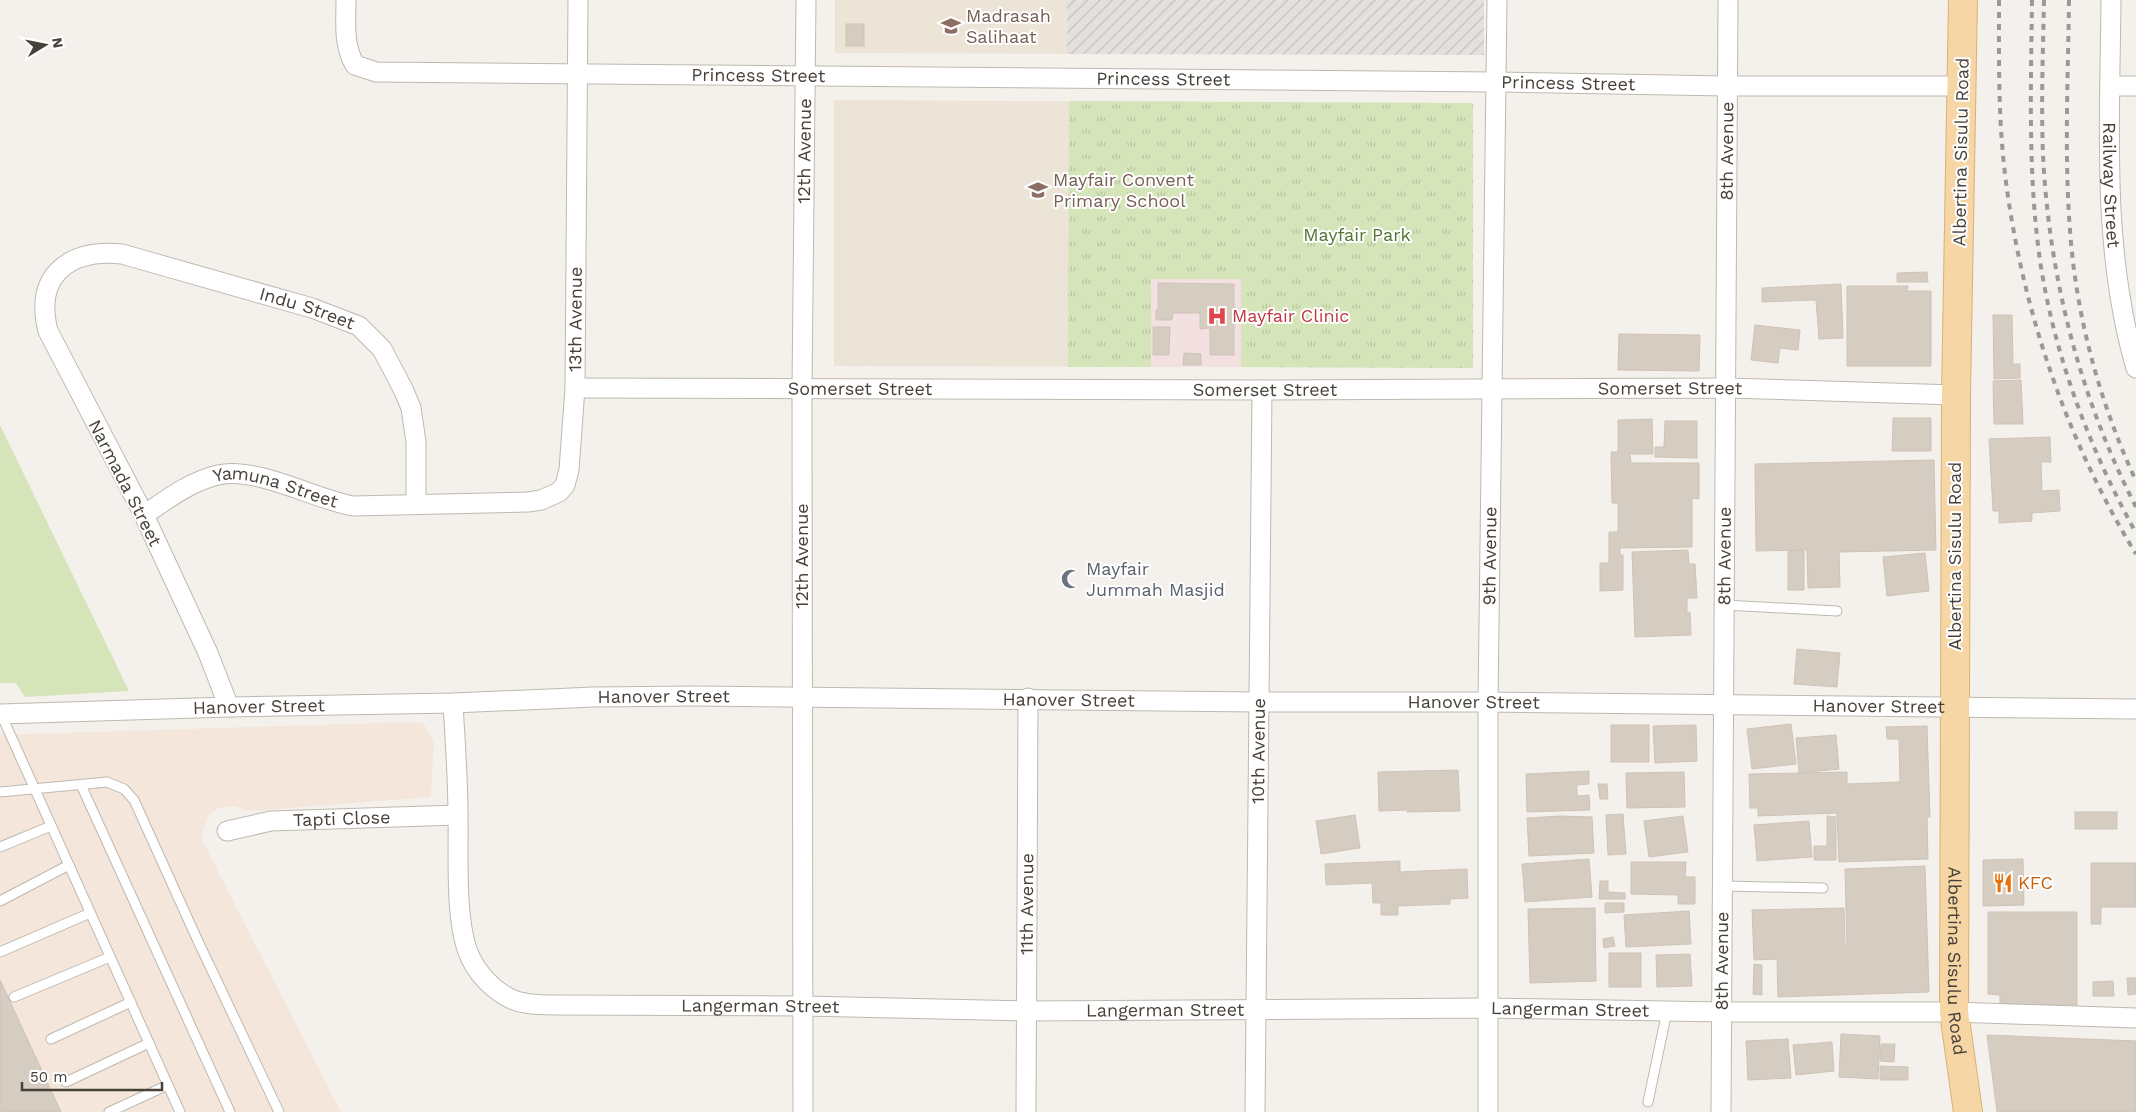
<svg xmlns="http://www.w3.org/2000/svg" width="2136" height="1112" font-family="'Work Sans',sans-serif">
<defs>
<pattern id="industrial-furrows" width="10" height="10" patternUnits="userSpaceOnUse" patternTransform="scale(1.25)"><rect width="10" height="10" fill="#e4e0dd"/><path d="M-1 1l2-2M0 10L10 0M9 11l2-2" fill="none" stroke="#c5c1be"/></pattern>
<pattern id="park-tufts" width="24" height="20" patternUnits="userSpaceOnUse" patternTransform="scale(1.25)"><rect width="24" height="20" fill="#d5e4b9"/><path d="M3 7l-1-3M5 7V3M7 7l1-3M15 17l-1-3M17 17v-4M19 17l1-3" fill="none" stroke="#b8c5a0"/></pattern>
</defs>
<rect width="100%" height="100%" fill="#f4f1ec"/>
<polygon fill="#f4e6da" points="408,722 423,723 434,740 431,797 250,811 233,806 219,808 208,816 201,838 341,1112 0,1112 0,735"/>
<polygon fill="url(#industrial-furrows)" points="1067,0 1484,0 1484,55 1066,54"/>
<g fill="#ece4d7">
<polygon points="835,0 1067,0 1066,54 835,53"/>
<polygon points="834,100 1241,102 1151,279 1151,367 834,366"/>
</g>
<rect fill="#f3e1e1" x="1151" y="279" width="90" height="88"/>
<polygon fill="#d5e4b9" points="0,425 129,691 25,697 16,683 0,683"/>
<polygon fill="url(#park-tufts)" points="1069,101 1473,103 1473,368 1241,367 1241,279 1151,279 1151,367 1068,367"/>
<g fill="#d5ccc2" stroke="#cfc3b6">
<rect x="846" y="24" width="18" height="22"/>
<polygon points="1927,272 1928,282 1897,282 1897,273"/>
<polygon points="1158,283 1234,284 1234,355 1210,355 1210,328 1200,329 1200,313 1173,313 1172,320 1156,320 1156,310 1158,311"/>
<polygon points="1841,284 1843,338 1819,339 1816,300 1762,302 1762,288"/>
<polygon points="1847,286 1908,286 1907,291 1931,291 1931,366 1847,366"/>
<polygon points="1993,315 2012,315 2013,364 2020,364 2020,378 1994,379"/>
<polygon points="1755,325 1800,330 1798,350 1780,348 1778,363 1751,360"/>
<polygon points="1153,327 1170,327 1169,355 1153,355"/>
<polygon points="1619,334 1700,335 1699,371 1618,370"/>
<polygon points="1184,353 1201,354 1201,365 1183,365"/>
<polygon points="2021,380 2023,424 1994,424 1993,381"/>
<polygon points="1893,418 1931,418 1931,451 1892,451"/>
<polygon points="1652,419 1653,454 1630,454 1631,463 1699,463 1699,499 1692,498 1692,547 1620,548 1620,555 1623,555 1623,590 1600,591 1600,563 1609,563 1609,532 1618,532 1618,503 1612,503 1611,452 1618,452 1618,420"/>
<polygon points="1665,421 1697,421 1697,458 1655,457 1655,447 1664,447"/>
<polygon points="2050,437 2051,462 2041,462 2042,491 2059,490 2060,511 2032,513 2032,521 1999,523 1999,511 1993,511 1989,439"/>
<polygon points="1934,460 1936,550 1839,552 1840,587 1808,588 1807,550 1756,551 1755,464"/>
<polygon points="1688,550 1689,564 1695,564 1697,598 1687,598 1687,613 1690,612 1691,635 1635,637 1632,552"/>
<polygon points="1788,550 1804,551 1804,590 1788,590"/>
<polygon points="1925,553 1929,591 1887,596 1883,557"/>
<polygon points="1797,649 1840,653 1837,687 1794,684"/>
<polygon points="1791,724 1796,764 1752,769 1747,729"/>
<rect x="1611" y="725" width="38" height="37"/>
<polygon points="1696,725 1697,761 1655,763 1653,726"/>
<polygon points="1927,726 1930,817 1927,817 1928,859 1839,862 1837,813 1758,816 1758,808 1750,808 1749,774 1847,772 1847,784 1900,782 1899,739 1887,739 1886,727"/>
<polygon points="1836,735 1839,769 1799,773 1796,738"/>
<polygon points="1458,770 1460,811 1407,812 1407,810 1379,811 1378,772"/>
<polygon points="1589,771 1589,784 1577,785 1577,796 1589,795 1590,810 1527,812 1526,774"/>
<polygon points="1684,772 1685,807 1627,808 1626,773"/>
<polygon points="1598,784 1607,784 1608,799 1600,799"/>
<rect x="2075" y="812" width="42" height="17"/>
<polygon points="1623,814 1626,854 1608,855 1606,815"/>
<polygon points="1355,815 1360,848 1321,854 1316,821"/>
<polygon points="1560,816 1592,817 1594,853 1529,856 1527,818"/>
<polygon points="1683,816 1688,852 1649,857 1644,821"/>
<polygon points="1827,816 1836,817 1836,860 1814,860 1814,846 1827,846"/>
<polygon points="1809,821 1812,857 1757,861 1754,825"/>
<polygon points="1589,859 1592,897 1525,902 1522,864"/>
<polygon points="2023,859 2024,905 1983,906 1983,860"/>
<polygon points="1400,861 1400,872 1467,869 1468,898 1450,899 1450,904 1398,906 1398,915 1381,915 1381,903 1373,903 1372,883 1326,885 1325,864"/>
<polygon points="1631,862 1686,862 1685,877 1695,877 1695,904 1678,904 1678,895 1631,894"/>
<polygon points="2091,863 2136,863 2136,907 2101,907 2101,924 2091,924"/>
<polygon points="1925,866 1929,992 1778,997 1777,959 1754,960 1752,910 1844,908 1845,946 1847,946 1845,869"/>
<polygon points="1600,881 1608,881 1608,892 1625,893 1625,899 1599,899"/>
<polygon points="1605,903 1624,903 1624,912 1605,913"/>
<polygon points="1595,908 1596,981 1530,983 1528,909"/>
<polygon points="1689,911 1691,944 1626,947 1624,915"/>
<polygon points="1988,912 2077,912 2077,1005 2000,1005 2000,995 1988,994"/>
<polygon points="1613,937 1615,946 1604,948 1603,939"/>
<rect x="1609" y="953" width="32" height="34"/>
<polygon points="1690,954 1692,986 1657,987 1656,955"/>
<polygon points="1754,964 1762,965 1762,995 1753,994"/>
<polygon points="2127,978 2136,978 2136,994 2128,995"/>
<polygon points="0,980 2,984 61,1112 0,1112"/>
<polygon points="2113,981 2114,996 2093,996 2093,982"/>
<polygon points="1841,1034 1880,1036 1878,1079 1839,1077"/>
<polygon points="1987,1035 2136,1041 2136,1112 1997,1112"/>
<polygon points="1788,1039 1791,1078 1748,1080 1746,1041"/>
<polygon points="1832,1042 1834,1071 1796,1075 1793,1045"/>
<polygon points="1881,1044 1895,1044 1894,1062 1880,1061"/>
<polygon points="1880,1066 1908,1067 1908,1080 1880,1080"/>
</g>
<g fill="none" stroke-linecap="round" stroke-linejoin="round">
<defs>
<g id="lane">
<polyline points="1724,605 1837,611"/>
<polyline points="1,714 180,1112"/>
<polyline points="81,785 230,1112"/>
<polyline points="0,792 107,782 124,789 134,800 197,939 279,1112"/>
<polyline points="0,847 51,826"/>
<polyline points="1723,886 1823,888"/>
<polyline points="0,901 69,865"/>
<polyline points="0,952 90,913"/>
<polyline points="14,997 110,957"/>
<polyline points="51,1039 131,1002"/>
<polyline points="66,1082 149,1043"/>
<polyline points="1648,1102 1667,1011"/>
<polyline points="109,1112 168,1085"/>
</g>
<g id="street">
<path id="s1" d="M346 0C346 23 343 45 355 65L376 72 1497 82 1727 86H1963"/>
<path id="s2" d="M2111 0C2110 122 2101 249 2136 368"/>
<polyline points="2110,86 2136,86"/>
<path id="s3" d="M575 388 1262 390 1727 388 1956 395"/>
<path id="s4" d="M144 515C166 500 191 481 218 475 255 466 314 499 353 506L528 502 541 500 559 492 565 485 569 470 575 388 578 0"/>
<path id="s5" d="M453 703C455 740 458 778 458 816 459 855 454 925 471 959 481 979 503 1000 525 1003 535 1005 545 1005 555 1005L803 1006 1028 1011 1489 1008 1723 1012H1954L2136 1018"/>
<path id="s6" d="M229 707 208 653 144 515 48 331C34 275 69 249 122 254L312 308 359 326 382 349 404 391 411 408 416 442V504"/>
<path id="s7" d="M0 714 229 707 453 703 594 697 696 696 1258 702H1488L2136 709"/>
<path id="s8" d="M227 831 271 821 458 815"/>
<path id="s9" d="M803 1112 802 390 806 0"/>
<path id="s10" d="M1026 1112 1028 698"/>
<path id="s11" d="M1255 1112 1262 390"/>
<path id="s12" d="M1488 1112V702L1497 0"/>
<path id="s13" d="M1721 1112 1728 0"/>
</g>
<g id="primary">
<path id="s14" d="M1963 0 1956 395 1954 1012 1968 1112"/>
</g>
</defs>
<use href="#lane" stroke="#bfb8af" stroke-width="11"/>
<use href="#street" stroke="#bfb8af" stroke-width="21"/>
<use href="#primary" stroke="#d9b175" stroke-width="30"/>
<use href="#lane" stroke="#fff" stroke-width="9"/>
<use href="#street" stroke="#fff" stroke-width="19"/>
<use href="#primary" stroke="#f5d6a4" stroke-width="28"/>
<g stroke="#999" stroke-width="4" stroke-dasharray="6 6" stroke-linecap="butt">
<path d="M1999 0C1999 58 1998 116 2005 174 2021 306 2066 440 2136 554"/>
<path d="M2032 0C2031 84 2028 170 2039 253 2052 350 2089 448 2136 533"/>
<path d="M2044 0C2043 51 2041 103 2043 155 2049 277 2080 398 2136 507"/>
<path d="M2069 0C2068 87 2063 175 2073 262 2082 337 2104 412 2136 481"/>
</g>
</g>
<defs>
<symbol id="school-bare" viewBox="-9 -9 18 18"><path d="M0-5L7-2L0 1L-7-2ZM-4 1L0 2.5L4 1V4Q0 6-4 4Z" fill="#8d6e63" stroke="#fff" stroke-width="2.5" paint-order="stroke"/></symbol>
<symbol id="hospital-bare" viewBox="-9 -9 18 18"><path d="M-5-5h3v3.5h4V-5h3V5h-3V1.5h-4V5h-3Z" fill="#e0444e" stroke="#fff" stroke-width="2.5" paint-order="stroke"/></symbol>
<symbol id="mosque-bare" viewBox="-9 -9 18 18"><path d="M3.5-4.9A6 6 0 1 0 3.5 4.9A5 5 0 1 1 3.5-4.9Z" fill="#6b7280" stroke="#fff" stroke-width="2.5" paint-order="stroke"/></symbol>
<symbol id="restaurant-bare" viewBox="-9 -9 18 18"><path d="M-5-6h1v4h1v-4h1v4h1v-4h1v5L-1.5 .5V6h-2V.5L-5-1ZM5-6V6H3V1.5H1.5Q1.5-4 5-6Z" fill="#e8710a" stroke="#fff" stroke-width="2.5" paint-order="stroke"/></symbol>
</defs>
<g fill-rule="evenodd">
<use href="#school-bare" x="937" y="12" width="28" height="28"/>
<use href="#school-bare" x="1024" y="176" width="28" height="28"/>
<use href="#hospital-bare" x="1203" y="302" width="28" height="28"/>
<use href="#mosque-bare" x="1057" y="565" width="28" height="28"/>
<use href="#restaurant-bare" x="1989" y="869" width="28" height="28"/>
</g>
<g text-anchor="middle" stroke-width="4" stroke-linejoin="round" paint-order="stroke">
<g font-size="18" fill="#785e54" stroke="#fff" text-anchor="start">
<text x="966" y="22">Madrasah<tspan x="966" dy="21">Salihaat</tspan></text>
<text x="1053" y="186">Mayfair Convent<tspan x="1053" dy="21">Primary School</tspan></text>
</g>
<g font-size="18" fill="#48413a" stroke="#fff">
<text dy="6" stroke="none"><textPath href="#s1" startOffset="471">Princess Street</textPath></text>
<text dy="6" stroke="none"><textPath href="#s1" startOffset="876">Princess Street</textPath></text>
<text dy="6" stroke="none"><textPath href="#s1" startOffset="1281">Princess Street</textPath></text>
<text dy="6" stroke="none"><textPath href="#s9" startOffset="961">12th Avenue</textPath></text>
<text dy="6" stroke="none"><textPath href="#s13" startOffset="961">8th Avenue</textPath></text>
<text transform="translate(1961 152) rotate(-89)" y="6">Albertina Sisulu Road</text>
<text dy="6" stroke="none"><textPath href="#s2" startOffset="185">Railway Street</textPath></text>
<text dy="6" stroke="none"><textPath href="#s6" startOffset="742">Indu Street</textPath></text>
<text dy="6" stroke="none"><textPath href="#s4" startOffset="608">13th Avenue</textPath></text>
<text dy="6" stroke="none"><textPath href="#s3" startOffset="1095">Somerset Street</textPath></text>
<text dy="6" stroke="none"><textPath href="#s3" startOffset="285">Somerset Street</textPath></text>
<text dy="6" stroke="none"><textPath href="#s3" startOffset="690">Somerset Street</textPath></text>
<text transform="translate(125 483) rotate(63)" y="6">Narmada Street</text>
<text dy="6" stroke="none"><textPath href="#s4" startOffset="144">Yamuna Street</textPath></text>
<text transform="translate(802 556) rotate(-90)" y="6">12th Avenue</text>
<text dy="6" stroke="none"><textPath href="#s12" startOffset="556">9th Avenue</textPath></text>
<text dy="6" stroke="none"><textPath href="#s13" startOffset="556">8th Avenue</textPath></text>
<text transform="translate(1955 556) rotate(-90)" y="6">Albertina Sisulu Road</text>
<text dy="6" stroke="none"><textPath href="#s7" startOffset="664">Hanover Street</textPath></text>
<text dy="6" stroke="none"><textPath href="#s7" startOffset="1069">Hanover Street</textPath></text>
<text dy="6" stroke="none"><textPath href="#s7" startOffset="1474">Hanover Street</textPath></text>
<text dy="6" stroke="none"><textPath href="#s7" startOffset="259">Hanover Street</textPath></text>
<text dy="6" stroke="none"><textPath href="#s7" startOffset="1879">Hanover Street</textPath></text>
<text dy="6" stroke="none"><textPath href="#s11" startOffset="361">10th Avenue</textPath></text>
<text dy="6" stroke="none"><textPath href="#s8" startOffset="116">Tapti Close</textPath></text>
<text dy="6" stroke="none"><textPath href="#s10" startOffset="208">11th Avenue</textPath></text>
<text dy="6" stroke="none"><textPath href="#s13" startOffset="151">8th Avenue</textPath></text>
<text dy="6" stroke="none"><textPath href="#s14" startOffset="961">Albertina Sisulu Road</textPath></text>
<text dy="6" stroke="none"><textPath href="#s5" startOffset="565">Langerman Street</textPath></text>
<text dy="6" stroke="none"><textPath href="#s5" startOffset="970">Langerman Street</textPath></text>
<text dy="6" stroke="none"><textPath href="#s5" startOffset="1375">Langerman Street</textPath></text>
</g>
<g font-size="18" fill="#527532" stroke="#fff">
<text x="1357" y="241">Mayfair Park</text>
</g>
<g font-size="18" fill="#be3a42" stroke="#fff" text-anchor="start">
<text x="1232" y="322">Mayfair Clinic</text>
</g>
<g font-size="18" fill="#5b616d" stroke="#fff" text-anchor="start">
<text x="1086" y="575">Mayfair<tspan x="1086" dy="21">Jummah Masjid</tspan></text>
</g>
<g font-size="18" fill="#c56008" stroke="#fff" text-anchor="start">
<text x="2018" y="889">KFC</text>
</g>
</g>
<g transform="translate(45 45) rotate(80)" stroke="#ffffff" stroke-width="4" paint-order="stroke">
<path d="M0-4L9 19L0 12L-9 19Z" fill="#48413a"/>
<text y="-8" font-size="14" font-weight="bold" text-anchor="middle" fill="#48413a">N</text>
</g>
<path d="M22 1082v8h140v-8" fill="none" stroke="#48413a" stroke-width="2.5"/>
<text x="30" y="1082" font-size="15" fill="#48413a" stroke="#ffffff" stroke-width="4" paint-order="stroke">50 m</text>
</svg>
